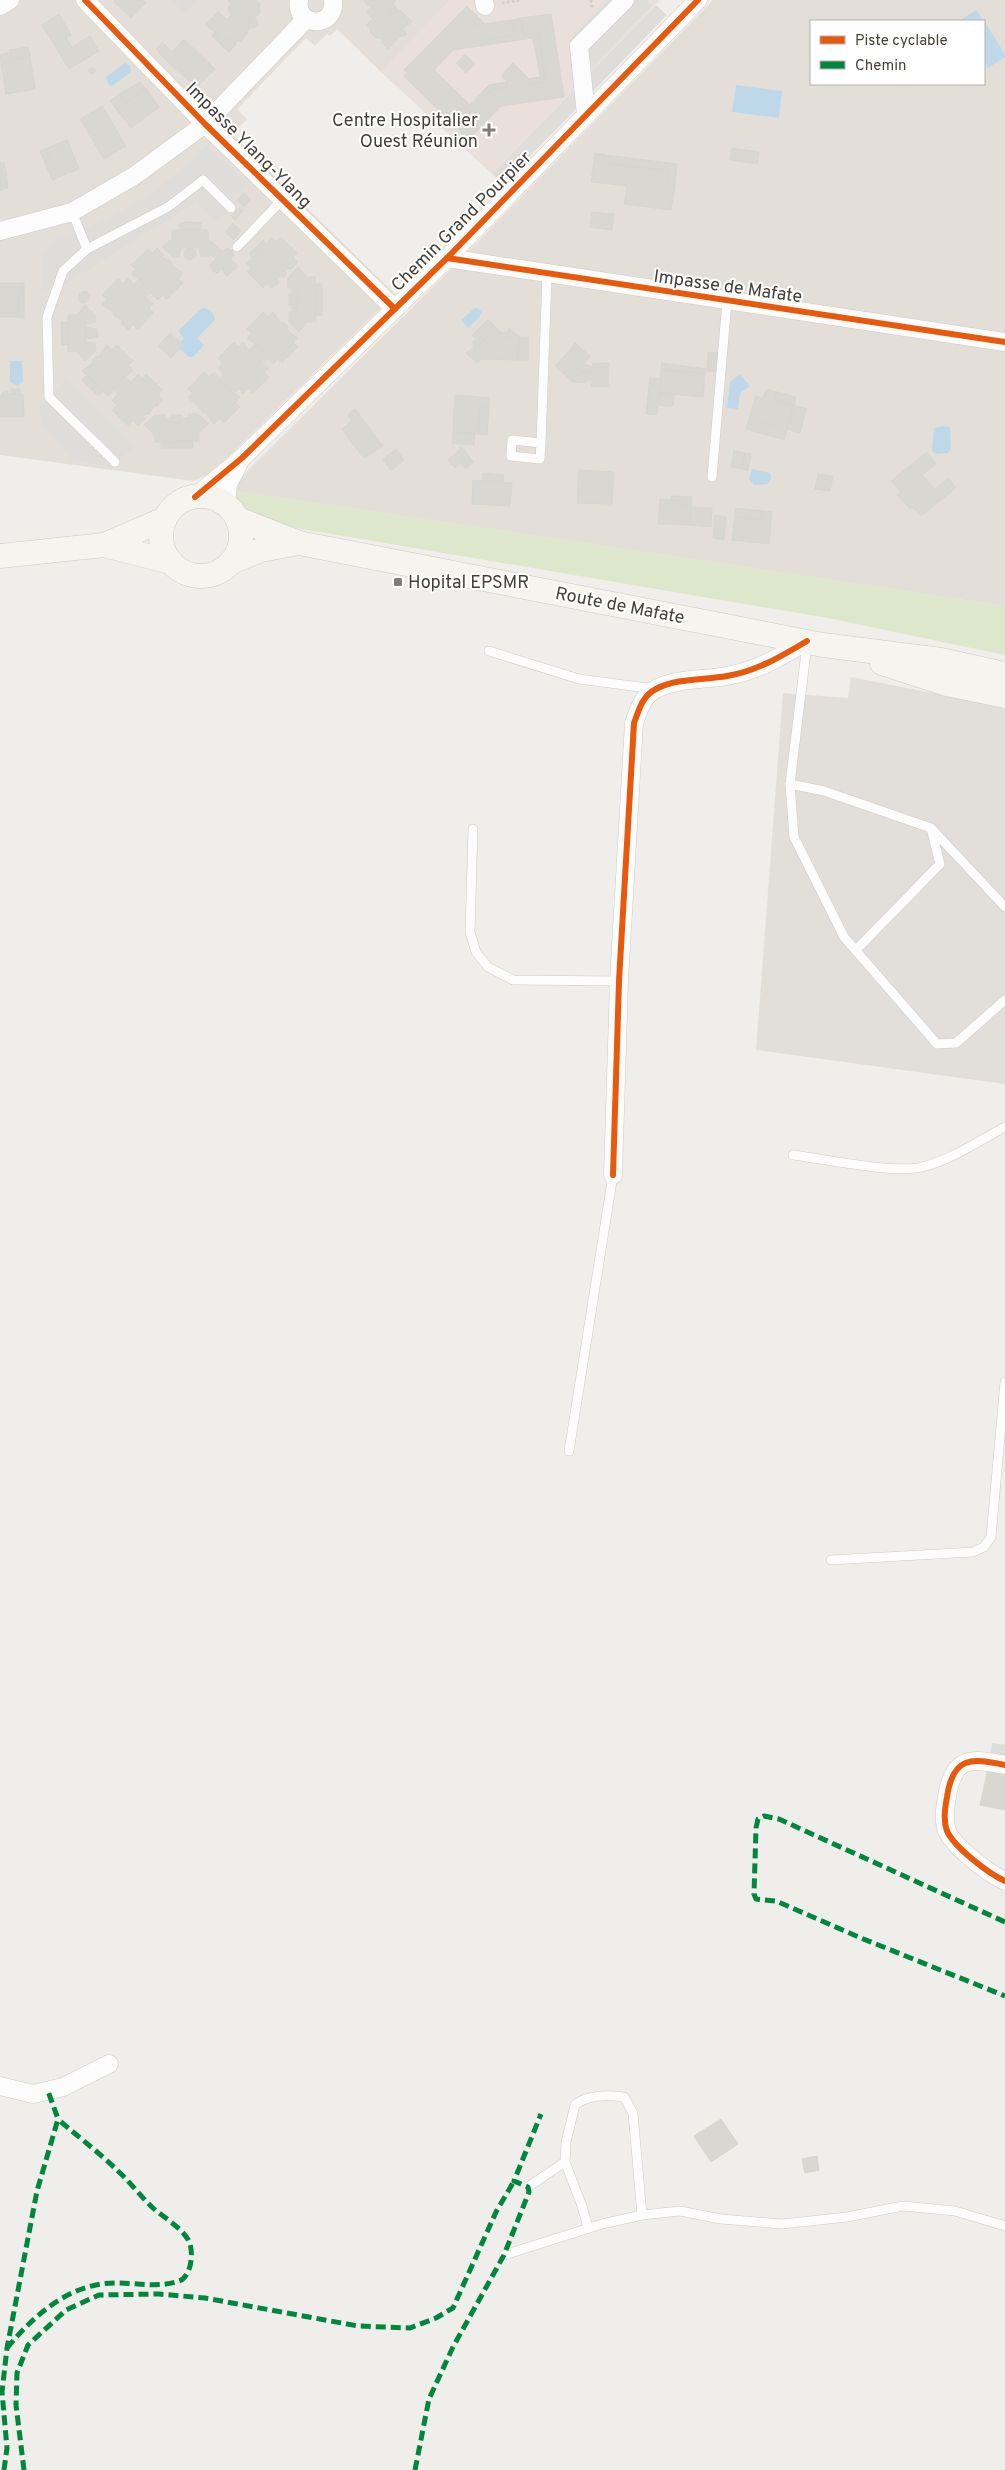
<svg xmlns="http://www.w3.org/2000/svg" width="1005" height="2470" font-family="Overpass,sans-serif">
<rect width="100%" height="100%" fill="#efeeea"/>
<g fill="#e3dfd8" fill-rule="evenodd">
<polygon points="0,0 451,0 381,72 337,29 330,36 327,34 315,46 306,38 237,109 247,119 232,134 395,294 224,461 207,475 193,481 0,455"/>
<path d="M713 0H1005V606L228 490 450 270ZM811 21H984V84H811Z"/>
</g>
<polygon fill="#e2dfdb" points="851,677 1005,707 1005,1084 756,1050 783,693 848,698"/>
<polygon fill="#e9dfdb" points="451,0 660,0 492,174 381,72"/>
<polygon fill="#dce7cc" points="228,490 1005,606 1005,655 828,618 279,525 246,510"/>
<g fill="#deddda">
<polygon points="171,0 195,0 196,2 185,13"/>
<polygon points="608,0 646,0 652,5 595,64 573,45 572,37"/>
<polygon points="656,5 667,15 503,184 492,174"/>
<polygon points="207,146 247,186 226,202 231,208 215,221 196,202 56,290 42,290 42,255 50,242 80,231 124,210 158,189"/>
<polygon points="66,379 135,447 109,467 74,460 41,425 40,406"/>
<polygon points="992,1743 1005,1745 1005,1765 989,1762"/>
</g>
<g fill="#bfd8e9">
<polygon points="976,10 984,21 959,21"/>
<polygon points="984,21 1005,54 1005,57 988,68 984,61"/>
<polygon points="125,63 130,66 131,72 112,86 108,84 106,77"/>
<polygon points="736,85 782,91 779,118 732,112"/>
<polygon points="476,307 483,313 468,328 461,320"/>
<path d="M202 308C209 307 214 313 215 320L197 338 204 345 193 357H189L177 346 184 338 178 331Z"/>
<polygon points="10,361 22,361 23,382 17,386 10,382"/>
<polygon points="740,374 750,386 740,393 738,409 727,408 730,382"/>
<polygon points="942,426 950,427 951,449 948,453 937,454 932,451 934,428"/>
<polygon points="752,469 770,473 771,479 768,484 754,485 749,479"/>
</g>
<g fill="#d9d7d2" stroke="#d7d5d0">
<polygon points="115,0 143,0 146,3 131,18 114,2"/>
<polygon points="228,0 236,0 245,9 230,22 226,20 231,15 228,8 231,3"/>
<polygon points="236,0 256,0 260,4 260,13 247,24 250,28 235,44 227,37 220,44 215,39 219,35 208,27 215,21 212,18 218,12 230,22 239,14 245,9"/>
<polygon points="365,0 381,0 392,9 388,14 390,17 398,9 405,15 402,18 409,24 398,32 402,35 396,41 389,34 383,41 366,25 378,13 365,3"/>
<polygon points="381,0 396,0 393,4 398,9 390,17 388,14 392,9"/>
<polygon points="467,6 478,17 473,22 477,25 513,20 515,35 467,43 460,36 426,70 470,112 491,90 508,87 507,82 501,76 513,63 529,79 529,84 546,82 538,32 523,34 521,18 551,14 564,97 501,106 472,136 469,134 466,137 404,76 407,73 404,70"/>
<polygon points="371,7 378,13 373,19 366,12"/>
<polygon points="59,14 71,35 66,38 72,47 90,36 99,51 69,69 42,25"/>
<polygon points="405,15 412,22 409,24 402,18"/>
<polygon points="478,17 485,24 477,25 473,22"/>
<polygon points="212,18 215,21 208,27 205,25"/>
<polygon points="521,18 523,34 538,32 546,82 529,84 529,79 540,77 533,38 453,50 434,70 470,105 489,85 507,82 508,87 491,90 470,112 426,70 460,36 467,43 515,35 513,20"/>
<circle cx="253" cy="23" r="5"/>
<polygon points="371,29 379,37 377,39 369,31"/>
<polygon points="402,29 407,34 403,37 398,32"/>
<polygon points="215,32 219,35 215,39 212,35"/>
<polygon points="246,32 248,33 240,42 238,40"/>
<polygon points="389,34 396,41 388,49 381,42"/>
<polygon points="227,37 236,45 229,52 220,44"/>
<polygon points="184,39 191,46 179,58 174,54 167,61 156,49 162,42 172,52"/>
<polygon points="191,46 215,69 196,88 167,61 174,54 179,58"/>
<polygon points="28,47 30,57 11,60 9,50"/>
<polygon points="9,53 11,60 30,57 35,89 6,94 0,55"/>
<polygon points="465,54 475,64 466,73 456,63"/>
<polygon points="93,67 96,71 91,74 88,70"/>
<polygon points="140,82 146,88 126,103 119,94"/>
<polygon points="146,88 159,107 131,128 110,101 119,94 126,103"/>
<polygon points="102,106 126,146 104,159 80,119"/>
<polygon points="67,140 71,149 63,151 61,147 50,152 51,156 44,160 40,151"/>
<polygon points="61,147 63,151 71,149 79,169 70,173 69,171 66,172 67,174 52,180 44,160 51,156 50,152"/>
<polygon points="732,148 759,152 757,164 730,160"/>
<polygon points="595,153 605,155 605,163 669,171 667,183 675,184 671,210 624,204 627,186 591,182"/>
<polygon points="605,155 677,164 675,184 667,183 669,171 605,163"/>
<polygon points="4,162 6,172 0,174 0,163"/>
<polygon points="6,172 8,188 0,190 0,174"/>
<polygon points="244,193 251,199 244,207 237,200"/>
<polygon points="239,208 243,211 235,220 231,216"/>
<polygon points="592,212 614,214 612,230 590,227"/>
<polygon points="185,222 201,223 201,230 179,230 179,224"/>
<polygon points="233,223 241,231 234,240 225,232"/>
<polygon points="172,230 208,230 208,239 223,252 216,259 211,254 208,257 201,257 199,248 181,248 179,257 173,257 162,247 172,239"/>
<polygon points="271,237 298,262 291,269 289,268 285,272 287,273 283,278 281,276 277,280 279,282 272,288 246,263 258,254 256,252 261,248 263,249"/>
<polygon points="281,237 297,253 293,258 276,241"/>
<polygon points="263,240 266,245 256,252 258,254 254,258 252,257 249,254"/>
<circle cx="190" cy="254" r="6"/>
<polygon points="157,248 164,255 162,257 172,263 171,265 183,273 158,300 151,293 152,291 142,285 144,283 131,274"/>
<polygon points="226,248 232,250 234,256 218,273 212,271 210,265"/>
<polygon points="148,249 152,253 136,269 131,265"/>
<polygon points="231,260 238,266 227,276 222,270"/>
<polygon points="251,267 267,284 263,288 247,272"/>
<polygon points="298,267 307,277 315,277 316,322 307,322 299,332 289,322 289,312 296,312 298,295 295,288 288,288 288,278"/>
<polygon points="128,278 134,285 133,287 153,304 128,330 121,323 123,321 113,315 114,313 102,304"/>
<polygon points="118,279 123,283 107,299 102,295"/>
<polygon points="178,279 183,283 167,299 162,295"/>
<polygon points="138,280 140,280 144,283 142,285 152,291 145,298 141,294 143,293 133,287"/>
<polygon points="0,283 22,283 22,295 19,295 18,317 0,317"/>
<polygon points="22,283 24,283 24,318 18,317 19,295 22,295"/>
<polygon points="316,284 322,284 322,316 316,315"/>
<polygon points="292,288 295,288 298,295 296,312 292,312 292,305 289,305 289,295 292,294"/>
<polygon points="86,291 90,295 88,301 82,303 78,299 80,293"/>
<polygon points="85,305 96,316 95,322 86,324 86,342 95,343 96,350 85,361 77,351 68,352 68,315 77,315"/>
<polygon points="149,308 153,313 138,329 133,325"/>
<polygon points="263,312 268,317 251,333 247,329"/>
<polygon points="273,312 282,324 283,322 288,327 286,329 298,338 273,364 266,357 268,355 264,351 263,353 257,348 259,347 247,338"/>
<polygon points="488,319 494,325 478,340 472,335"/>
<polygon points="61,322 68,322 68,344 62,345"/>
<polygon points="494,325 500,332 500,336 508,337 513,332 520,337 517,360 482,359 474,350 488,337 485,334"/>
<polygon points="86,327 97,329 98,337 86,339"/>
<polygon points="510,328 513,332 508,337 500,336 500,332 506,333"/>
<polygon points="170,333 183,345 171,358 158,346"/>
<polygon points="485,334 488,337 474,350 473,342"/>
<polygon points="520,337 529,337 528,360 517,360"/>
<polygon points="234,342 239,347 222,363 218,358"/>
<polygon points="243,342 252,354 254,353 258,357 257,359 269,368 243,394 235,381 233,383 226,374 224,375 218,368"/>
<polygon points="256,343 259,347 257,348 268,355 265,363 262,360 261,362 257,359 258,357 249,350"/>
<polygon points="294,343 298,347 282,363 278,359"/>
<polygon points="575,343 590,356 584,364 593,367 592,373 580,372 575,366 582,358 571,349"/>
<polygon points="107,345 133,370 113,388 115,389 108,396 82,371 94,362 92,360 97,356 99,357"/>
<polygon points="117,345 133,361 128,366 112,349"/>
<polygon points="473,348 482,359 477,363 466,353"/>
<polygon points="571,349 582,358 575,366 580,372 592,373 593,363 609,363 608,387 591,386 592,380 586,380 585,383 573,382 555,366"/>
<polygon points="708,352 719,353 718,356 708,355"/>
<polygon points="708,355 718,356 717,372 707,371"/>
<polygon points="662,363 706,369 705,373 661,370"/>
<polygon points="661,370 705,373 703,397 659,393"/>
<polygon points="204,372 209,377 193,393 188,389"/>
<polygon points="214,372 221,379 219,380 229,387 228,389 240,397 214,424 205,411 204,413 199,408 200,407 188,398"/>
<polygon points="264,372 269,377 253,393 249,389"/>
<polygon points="138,374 163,399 156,407 155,405 148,415 147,413 143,417 145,419 138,426 112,400 119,393 120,394 124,391 122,389 127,385 128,386"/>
<polygon points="146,374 163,390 158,394 142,379"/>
<polygon points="224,374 226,374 230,377 228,379 238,385 237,387 239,389 235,392 233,390 232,392 225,382 223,384 219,380"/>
<polygon points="87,376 103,391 98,396 82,380"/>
<polygon points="125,376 132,383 122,389 124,391 120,394 118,394 113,388 123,381 121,379"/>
<polygon points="650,378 661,379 657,415 646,414"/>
<rect x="11" y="389" width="9" height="5"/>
<polygon points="766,389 777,392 774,400 794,405 787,429 749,419 756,396 763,398"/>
<polygon points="4,391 8,391 8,395 0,397"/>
<polygon points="777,392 796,397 794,405 774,400"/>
<polygon points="659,393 674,395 673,406 658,405"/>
<polygon points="8,394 23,394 24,417 0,417 0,397"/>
<polygon points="455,395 489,398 489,408 480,408 478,434 453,432"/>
<polygon points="235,402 240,407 224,423 219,418"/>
<polygon points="117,405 133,421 128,425 112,410"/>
<polygon points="794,405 806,409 800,433 787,429"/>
<polygon points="480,408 489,408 487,435 478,434"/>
<polygon points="355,409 374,434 355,447 342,429 352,421 348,415"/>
<polygon points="188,414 198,414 209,424 199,432 199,441 155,442 154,433 144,425 155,415 165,415 165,422 182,423 182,422 189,422"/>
<polygon points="171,415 182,415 182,418 189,418 189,422 172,423 172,422 165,422 164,418 171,418"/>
<polygon points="749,419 787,429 784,440 746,429"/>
<polygon points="453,432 475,434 474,445 452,443"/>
<polygon points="374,434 383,446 364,458 355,447"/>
<polygon points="192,441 193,448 161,448 161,442"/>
<polygon points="461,447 474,462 466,469 460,463 465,459 458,451"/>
<polygon points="396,449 404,460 391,471 383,459"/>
<polygon points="458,451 465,459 455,468 448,460"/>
<polygon points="734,451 745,453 742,469 731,467"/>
<polygon points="927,452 936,464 922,475 935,489 948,478 956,488 921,516 913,507 910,509 897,495 901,492 891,481"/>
<polygon points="745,453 751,454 748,471 742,469"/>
<polygon points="579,470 614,472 612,504 577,503"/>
<polygon points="483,473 504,475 503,483 483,481"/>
<polygon points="818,474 833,476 830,491 815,489"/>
<polygon points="473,480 512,483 510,506 472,504"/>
<polygon points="672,496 692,497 691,507 681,506 681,501 671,500"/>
<polygon points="660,499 681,501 681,506 691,507 690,525 658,524"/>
<polygon points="691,507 712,508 711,527 690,525"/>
<polygon points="735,508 763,511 762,520 735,517"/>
<polygon points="763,511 772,512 769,544 732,540 735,517 762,520"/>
<polygon points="715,515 726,517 724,540 713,538"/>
<polygon points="988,1769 1005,1773 1005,1810 980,1805"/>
<polygon points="721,2119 738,2144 711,2162 694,2136"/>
<polygon points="817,2156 819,2170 805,2173 802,2159"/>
</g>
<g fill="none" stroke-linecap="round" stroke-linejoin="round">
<defs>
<g id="lane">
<polyline points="72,212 87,249"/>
<polyline points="237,247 283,199"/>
<polyline points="541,443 512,440 511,456 540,459 541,443 547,275"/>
<polyline points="115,462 49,397 47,317 63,271 87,249 168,207 203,180 231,208"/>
<polyline points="712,477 727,301"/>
<polyline points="807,644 790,784 794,837 844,937 937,1044 956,1043 1005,1000"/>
<polyline points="489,651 579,679 655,689"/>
<polyline points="790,784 824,791 931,828 1005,907"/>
<polyline points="473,829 470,932 476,952 488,967 513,980 619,981"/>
<polyline points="856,950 940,864 931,828"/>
<path d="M793 1155C824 1159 895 1174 922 1167 951 1160 979 1141 1005 1127"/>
<polyline points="569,1451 613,1175"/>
<polyline points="831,1560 973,1552 984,1547 991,1537 1005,1382"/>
<polyline points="565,2162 582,2206 588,2227"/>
<path d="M528 2187 565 2162 566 2142 575 2105C588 2094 609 2095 624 2097L633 2113 642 2215"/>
<polyline points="504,2255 602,2224 642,2215 680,2211 721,2219 782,2224 847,2217 903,2206 955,2211 1005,2226"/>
</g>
<g id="street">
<polyline points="85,0 205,124 395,309"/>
<path d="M299 0C294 27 336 30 333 0"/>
<polyline points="484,0 485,6"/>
<polyline points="0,6 10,0"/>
<polyline points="586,115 579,46 625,0"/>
<polyline points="0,231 72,212 134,176 205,124 306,19"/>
<polyline points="447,258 1005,342"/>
<polyline points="195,497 242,458 447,258 698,0"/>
<polyline points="226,505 228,484 238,465"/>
<path d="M613 1175 619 981 634 723C639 710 642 696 656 689 676 678 705 680 727 676 757 671 782 656 807 641"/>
<path d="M1005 1765C971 1758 953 1756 947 1797 945 1808 943 1820 947 1831 954 1847 989 1874 1005 1881"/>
<polyline points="0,2086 33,2094 63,2087 109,2064"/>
</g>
<g id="secondary">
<circle cx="201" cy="536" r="40"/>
<polyline points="238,519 299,543 823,645 941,660 1005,674"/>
<polyline points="104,545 171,562"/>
<polyline points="0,556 104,545 165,519"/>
<polyline points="231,562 261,550 299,543"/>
<polyline points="882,663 947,684 1005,696"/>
</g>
</defs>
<use href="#lane" stroke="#cdcbc8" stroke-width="10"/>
<use href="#street" stroke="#cdcbc8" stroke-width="19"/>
<use href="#secondary" stroke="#cdcac2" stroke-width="25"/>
<g stroke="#d0cecb" stroke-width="3" stroke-dasharray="2.5 2.5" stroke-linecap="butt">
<polyline points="591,0 592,8"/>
<polyline points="502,3 521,0"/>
</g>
<use href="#lane" stroke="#fdfcfc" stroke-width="9"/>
<use href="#street" stroke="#fdfcfc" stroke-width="18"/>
<use href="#secondary" stroke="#f5f4ef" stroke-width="24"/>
<g stroke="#00873e" stroke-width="5" stroke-dasharray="10 5" stroke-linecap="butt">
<polyline points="1005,1922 779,1819 764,1816 758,1819 756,1828 754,1894 756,1899 776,1901 861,1938 1005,1996"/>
<path d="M7 2348C35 2314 71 2282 118 2283 137 2283 160 2288 179 2281 192 2277 195 2248 187 2238 179 2226 163 2217 153 2208 141 2197 131 2183 119 2172 100 2153 78 2137 58 2119"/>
<polyline points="4,2470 7,2448 2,2392 7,2348 37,2191 58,2119 48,2091"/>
<polyline points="24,2470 16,2405 17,2373 28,2345 66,2310 99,2295 159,2294 205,2298 358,2326 410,2328 436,2318 453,2308 496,2212 514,2181"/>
<polyline points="415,2470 429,2399 453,2347 504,2255 529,2192 528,2187 514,2181 541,2114"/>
</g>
<defs>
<g id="cycleway">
<polyline points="85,0 205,124 395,309"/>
<polyline points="447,258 1005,342"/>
<polyline points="195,497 242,458 447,258 698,0"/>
<path d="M613 1175 619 981 634 723C639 710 642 696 656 689 676 678 705 680 727 676 757 671 782 656 807 641"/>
<path d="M1005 1765C971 1758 953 1756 947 1797 945 1808 943 1820 947 1831 954 1847 989 1874 1005 1881"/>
</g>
</defs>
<use href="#cycleway" stroke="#fff" stroke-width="9"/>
<use href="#cycleway" stroke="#e8590c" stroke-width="6"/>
</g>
<g fill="#807c76" stroke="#fff" stroke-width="2">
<path d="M486.5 122.5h5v5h5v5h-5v5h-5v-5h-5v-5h5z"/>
<rect x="393" y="577" width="10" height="10" rx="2.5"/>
</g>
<g text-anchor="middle" stroke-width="4" stroke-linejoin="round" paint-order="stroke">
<g font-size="18" fill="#443f37" stroke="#fff" text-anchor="end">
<text x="478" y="126">Centre Hospitalier<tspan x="478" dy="21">Ouest Réunion</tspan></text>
<text x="408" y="588" text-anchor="start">Hopital EPSMR</text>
</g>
<g font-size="18" fill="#443f37" stroke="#fff">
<text transform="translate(249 145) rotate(45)" y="6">Impasse Ylang-Ylang</text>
<text transform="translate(461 221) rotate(-45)" y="6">Chemin Grand Pourpier</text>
<text transform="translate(728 286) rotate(8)" y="6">Impasse de Mafate</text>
<text transform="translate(620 605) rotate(11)" y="6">Route de Mafate</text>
</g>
</g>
<rect x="810" y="20" width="175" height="65" fill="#ffffff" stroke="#b4b2af"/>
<rect x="820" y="36" width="25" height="8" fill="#e8590c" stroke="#b4b2af"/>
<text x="855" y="45" font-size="15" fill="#443f37">Piste cyclable</text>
<rect x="820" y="61" width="25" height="8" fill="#00873e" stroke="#b4b2af"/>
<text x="855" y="70" font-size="15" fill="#443f37">Chemin</text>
</svg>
